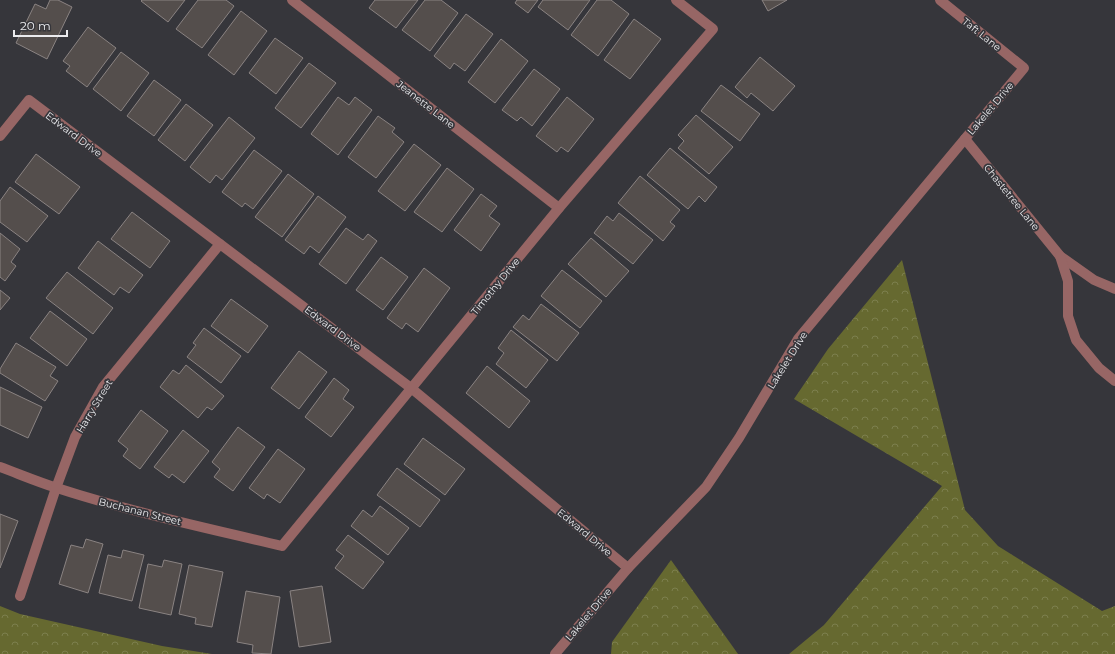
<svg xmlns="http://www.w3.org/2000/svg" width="1115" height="654" font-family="Montserrat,sans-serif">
<defs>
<pattern id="forest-crowns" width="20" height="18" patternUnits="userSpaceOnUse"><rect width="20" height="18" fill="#666930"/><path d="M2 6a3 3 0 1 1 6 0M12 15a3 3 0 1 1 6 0" fill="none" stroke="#7c7f4e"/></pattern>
</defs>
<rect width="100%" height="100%" fill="#36363b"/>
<g fill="url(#forest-crowns)">
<polygon points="902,260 965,510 998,546 1102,611 1115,606 1115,654 789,654 824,625 942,486 794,399 828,349"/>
<polygon points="671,560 738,654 611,654 612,642"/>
<polygon points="0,606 20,614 162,646 212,654 0,654"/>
</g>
<g fill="#544e4c" stroke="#8a8382">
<polygon points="50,0 58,0 72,7 47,59 16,43 35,4 46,9"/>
<polygon points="142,0 185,0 168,22 141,1"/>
<polygon points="198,0 226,0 234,6 202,48 176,29"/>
<polygon points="375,0 418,0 396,28 369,8"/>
<polygon points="425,0 441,0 458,13 430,51 402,30"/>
<polygon points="517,0 538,0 528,13 515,3"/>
<polygon points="543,0 590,0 568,30 538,7"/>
<polygon points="597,0 611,0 629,14 598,56 571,35"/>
<polygon points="762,0 787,0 768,11"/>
<polygon points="241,11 267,31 234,75 208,55"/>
<polygon points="466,14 493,34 465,71 454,63 450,69 434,56"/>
<polygon points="634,19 661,39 630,79 604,60"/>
<polygon points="88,27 116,48 87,87 66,71 70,66 63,61"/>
<polygon points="275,38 303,58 276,94 249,73"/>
<polygon points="501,39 528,61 495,103 468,82"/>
<polygon points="121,52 149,73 121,111 93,89"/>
<polygon points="760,57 795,86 773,111 751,93 747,98 735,87"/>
<polygon points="309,63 336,83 301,128 275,108"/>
<polygon points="534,69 560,89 532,126 521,117 517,121 502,110"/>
<polygon points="154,80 181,100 154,136 127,116"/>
<polygon points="721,85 760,114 740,141 701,111"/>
<polygon points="338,97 349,105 355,97 372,110 338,155 311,134"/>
<polygon points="567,97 594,119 568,152 561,147 557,152 536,136"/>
<polygon points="186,104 213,125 185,161 158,140"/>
<polygon points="696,115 733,147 709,174 678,148 684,141 678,135"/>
<polygon points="378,116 395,128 392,132 404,142 376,178 348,157"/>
<polygon points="229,117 255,138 222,180 216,175 210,183 190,167"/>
<polygon points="414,144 441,165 405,211 378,191"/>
<polygon points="670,148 717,187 705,202 699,196 688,209 647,175"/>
<polygon points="254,150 282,171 253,209 245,203 242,207 222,192"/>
<polygon points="36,154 80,187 59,214 15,182"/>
<polygon points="447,168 474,189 442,232 414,212"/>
<polygon points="288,174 314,194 282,237 255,217"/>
<polygon points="640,176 680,210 670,222 675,226 663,241 618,203"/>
<polygon points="10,187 48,216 27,242 0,222 0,201"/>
<polygon points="481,194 497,206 489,216 500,224 481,251 454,230"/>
<polygon points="318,196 346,217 319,253 310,246 304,254 285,240"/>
<polygon points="132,212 170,241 150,268 111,239"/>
<polygon points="619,213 653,240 633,264 594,233 607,216 613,221"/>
<polygon points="346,228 363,240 368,234 377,241 346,284 319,264"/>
<polygon points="0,233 20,249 11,262 16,266 5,281 0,277"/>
<polygon points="591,238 629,271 606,297 568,264"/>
<polygon points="98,241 143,275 129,293 120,287 114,295 78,268"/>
<polygon points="381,257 408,277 383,310 356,290"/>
<polygon points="424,268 450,288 418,332 406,323 402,329 387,318"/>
<polygon points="562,270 602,301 580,328 541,296"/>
<polygon points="67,272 113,308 93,334 46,298"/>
<polygon points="0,290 10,298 0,310"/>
<polygon points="231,299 268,326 248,353 211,326"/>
<polygon points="541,304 579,333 557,361 513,327 523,315 529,320"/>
<polygon points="50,311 87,339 67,366 30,338"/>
<polygon points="204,328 241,356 221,383 187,357 196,345 193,343"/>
<polygon points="511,330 548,360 526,388 496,364 504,353 498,348"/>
<polygon points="16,343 56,367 50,376 58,381 45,401 0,373 0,369"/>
<polygon points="299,351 327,372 299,409 271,388"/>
<polygon points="186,365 224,396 212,410 207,407 198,418 160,387 173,370 179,374"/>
<polygon points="487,366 530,401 509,428 466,393"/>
<polygon points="334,378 349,390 343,399 354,407 331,437 305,417"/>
<polygon points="0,387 42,407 28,438 0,425"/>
<polygon points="141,410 168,431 140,469 123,456 128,449 118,441"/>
<polygon points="238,427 265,447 233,491 214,477 220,469 212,462"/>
<polygon points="183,430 209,451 184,483 172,474 169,478 154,467"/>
<polygon points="423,438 465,469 445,495 404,464"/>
<polygon points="278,449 305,469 280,503 267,494 264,499 249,488"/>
<polygon points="397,468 440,500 420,527 377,495"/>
<polygon points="380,506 409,528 388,555 351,526 363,510 372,517"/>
<polygon points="0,514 18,521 0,568"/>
<polygon points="348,535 384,562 363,589 335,568 344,556 336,550"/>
<polygon points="86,539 103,544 88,593 59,584 71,545 83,548"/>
<polygon points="123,550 144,555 132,601 99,593 108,555 121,558"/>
<polygon points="164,560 182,564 171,615 139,608 148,564 162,567"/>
<polygon points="189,565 223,572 212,627 195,624 196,618 179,614"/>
<polygon points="322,586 331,642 299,647 290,591"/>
<polygon points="246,591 280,597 271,654 252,653 253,645 237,642"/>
</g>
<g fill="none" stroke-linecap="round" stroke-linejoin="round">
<g stroke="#976665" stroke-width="10">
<polyline points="292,0 559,208"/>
<polyline points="0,136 29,100 411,388 628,568"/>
<polyline points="965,139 1060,256 1094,280 1115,289"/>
<polyline points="1060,256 1068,281 1068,316 1076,340 1099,368 1115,381"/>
<path d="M0 467C19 474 38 482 57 488 131 512 207 528 282 546L559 208 713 29 676 0"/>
<polyline points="20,596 56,488 75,437 103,387 220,244"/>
<polyline points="555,654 628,568 706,487 739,438 798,339 1024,68 940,0"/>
</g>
</g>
<g text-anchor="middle" stroke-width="3.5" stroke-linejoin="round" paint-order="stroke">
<g font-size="10" fill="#ebebee" stroke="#36363b">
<text transform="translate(982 34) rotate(39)" y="4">Taft Lane</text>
<text transform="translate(426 104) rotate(38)" y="4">Jeanette Lane</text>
<text transform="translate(990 108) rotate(-50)" y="4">Lakelet Drive</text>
<text transform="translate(74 134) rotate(37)" y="4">Edward Drive</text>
<text transform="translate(1012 197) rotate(51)" y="4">Chastetree Lane</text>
<text transform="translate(495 286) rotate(-51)" y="4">Timothy Drive</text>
<text transform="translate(333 328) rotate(37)" y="4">Edward Drive</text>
<text transform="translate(787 360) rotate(-58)" y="4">Lakelet Drive</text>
<text transform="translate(94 406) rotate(-59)" y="4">Harry Street</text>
<text transform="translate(140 511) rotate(14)" y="4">Buchanan Street</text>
<text transform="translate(585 532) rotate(40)" y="4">Edward Drive</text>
<text transform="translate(588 614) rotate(-50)" y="4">Lakelet Drive</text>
</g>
</g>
<path d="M14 30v6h53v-6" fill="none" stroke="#ebebee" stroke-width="2"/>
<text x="20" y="30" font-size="12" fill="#ebebee" stroke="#36363b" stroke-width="3" paint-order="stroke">20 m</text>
</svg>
